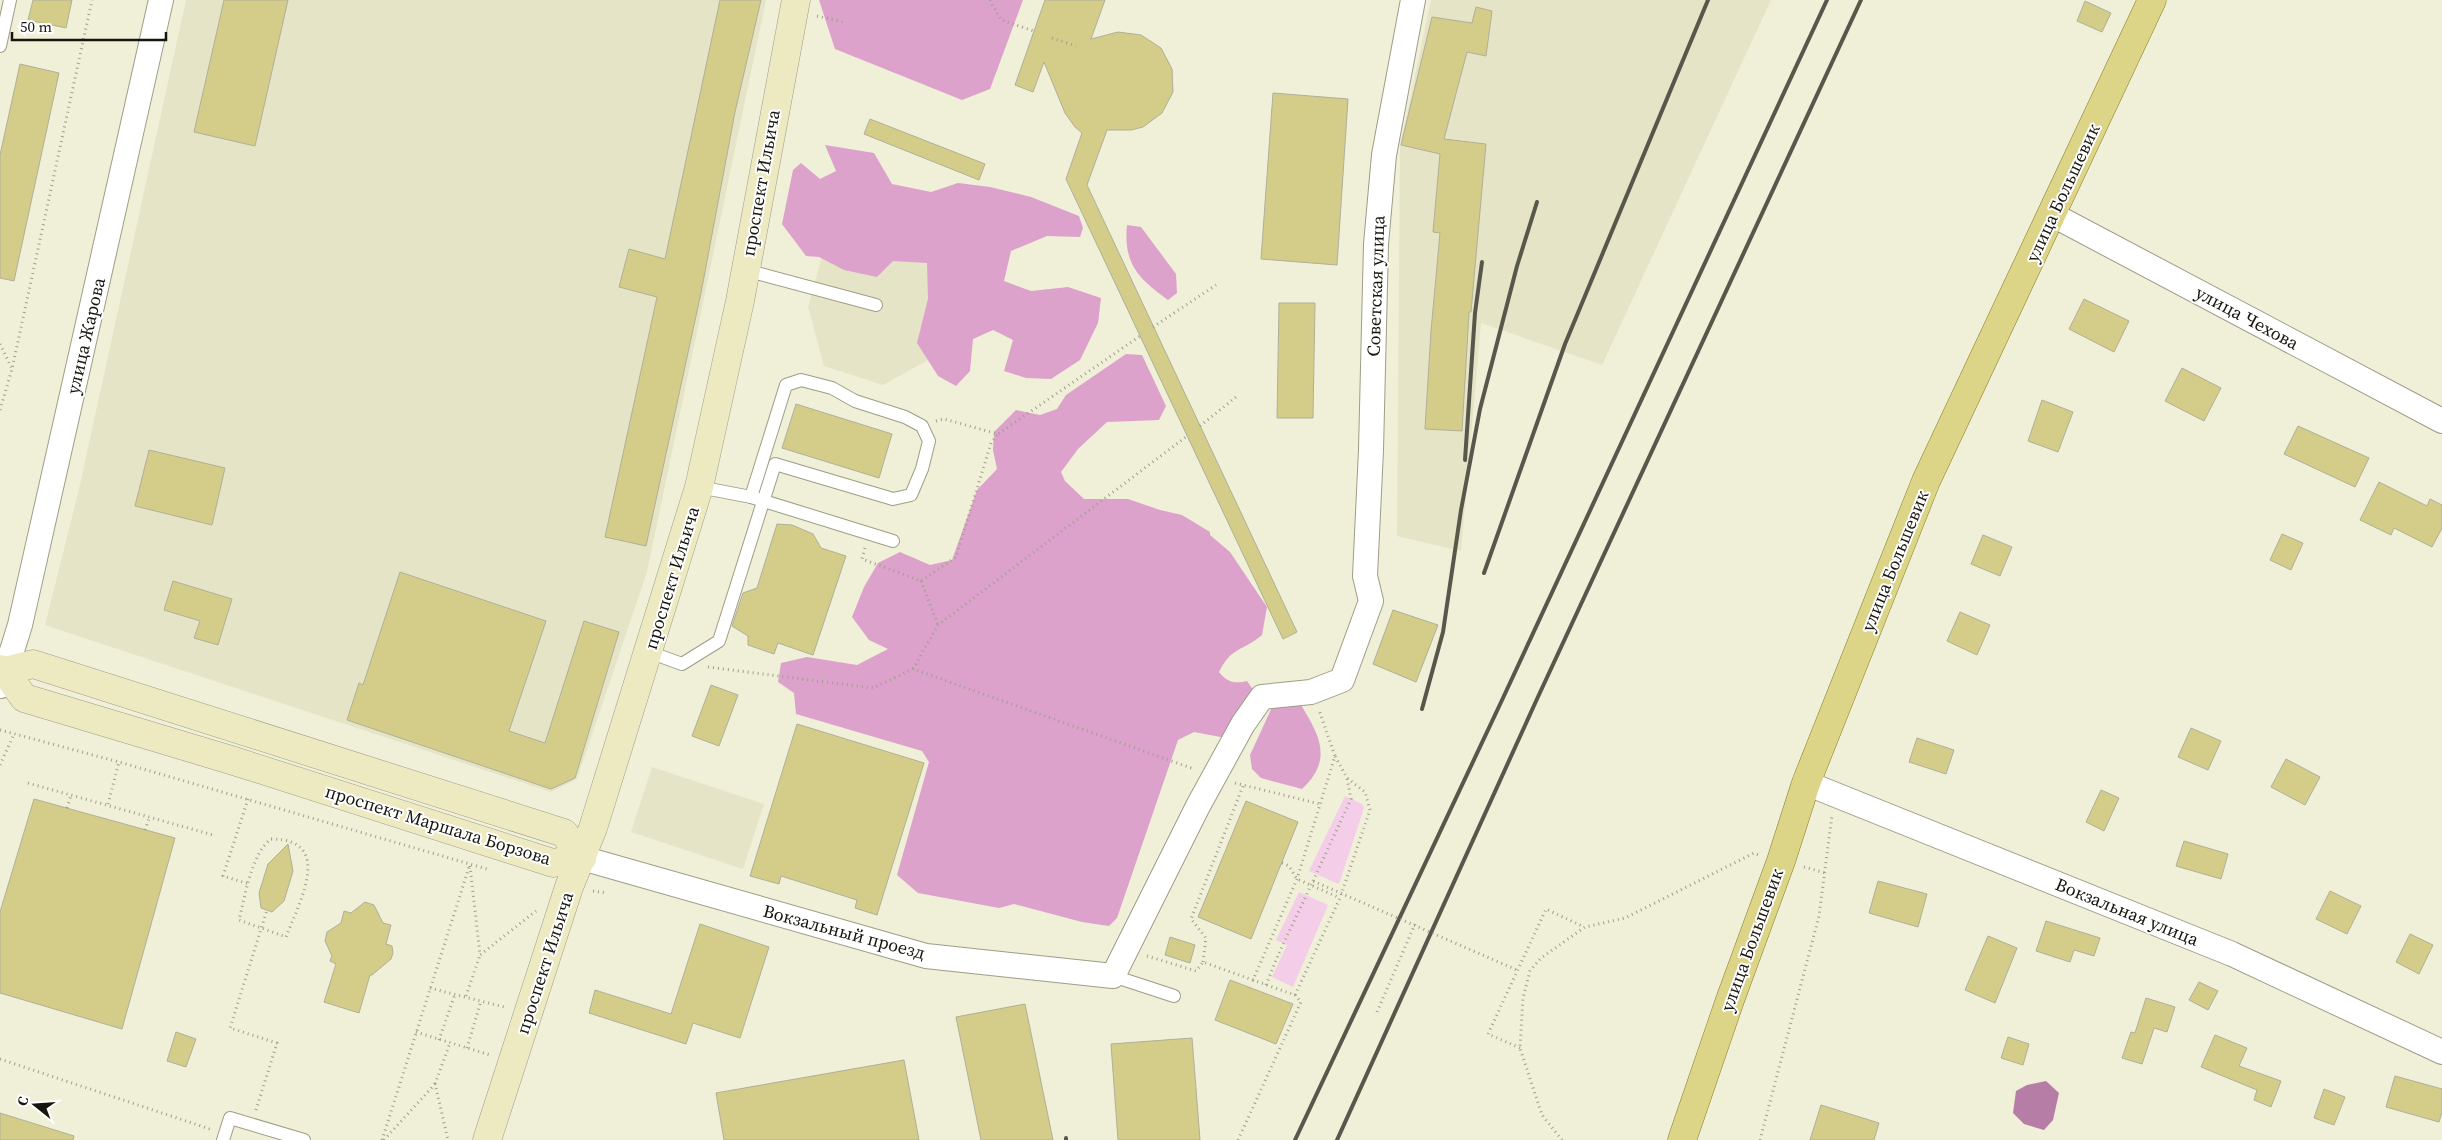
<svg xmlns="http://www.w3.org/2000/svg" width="2442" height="1140" font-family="'Source Serif 4',serif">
<rect width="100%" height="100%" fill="#f0efd8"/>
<g fill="#e6e4c6">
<polygon points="186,0 766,0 647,572 577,779 551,792 45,625 79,489"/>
<polygon points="1431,0 1771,0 1602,365 1481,323 1461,551 1397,536 1400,146"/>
<polygon points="946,207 946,350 883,385 824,366 808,307 831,224"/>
<polygon points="652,767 764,804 743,869 631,832"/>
</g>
<g fill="#f4cde9">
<polygon points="1345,796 1362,804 1364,808 1339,884 1309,871"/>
<polygon points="1299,892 1328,905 1293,987 1272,977 1287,945 1276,940"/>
</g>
<g fill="#dca2cc">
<polygon points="819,0 1023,0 990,89 962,100 835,49"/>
<polygon points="825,145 874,153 892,184 931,192 958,183 990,187 1031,197 1079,216 1083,228 1080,237 1047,236 1011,251 1004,281 1031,291 1068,287 1101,298 1098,323 1080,360 1051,379 1026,378 1004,371 1013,340 993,330 973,339 970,371 956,386 938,376 917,343 928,299 927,263 893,261 877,277 844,270 819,257 806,256 782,224 793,170 801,163 820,179 836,171"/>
<path d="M1127 225 1141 227 1176 274 1177 293 1168 300C1139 279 1123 264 1127 225Z"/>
<path d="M1126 354 1142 355 1166 406 1159 420 1107 422 1078 449 1061 472 1065 481 1084 499H1128L1160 510 1182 515 1210 532V535L1230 552 1267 607 1262 635C1243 651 1231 647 1219 672 1227 682 1234 684 1247 681L1256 694 1226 738 1194 732 1178 740 1117 918 1109 926 1082 922 1014 904 999 908 918 893 897 875 929 762 922 751 796 714 794 693 778 682 781 663 807 657 857 665 888 649 869 640 852 617 864 587 878 563 900 552 930 565 952 560 977 490 997 469 993 450 994 432 1016 410 1040 415 1057 409 1066 395Z"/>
<path d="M1280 699 1301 705C1320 736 1333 760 1302 789L1261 778 1252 769 1250 755 1273 705Z"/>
</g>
<polygon fill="#b67da7" points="2046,1081 2059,1093 2053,1120 2044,1130 2024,1124 2013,1113 2016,1091 2027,1085"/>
<g fill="#d3cd89" stroke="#b0af99">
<polygon points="33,0 72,0 66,28 28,20"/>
<polygon points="224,0 288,0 255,146 194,132"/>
<polygon points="720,0 761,0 735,112 701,293 646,546 605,537 657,297 619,287 629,249 665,259"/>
<polygon points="1045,0 1105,0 1091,39 1118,32 1141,35 1161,48 1172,69 1173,92 1162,113 1143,127 1131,130 1107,130 1087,185 1297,632 1283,639 1066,179 1082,133 1075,127 1065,113 1044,62 1033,92 1015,85"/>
<polygon points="2085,1 2111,13 2102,32 2077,21"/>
<polygon points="1476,7 1492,11 1486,56 1467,52 1444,139 1486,144 1471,312 1469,312 1462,431 1425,429 1431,331 1440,233 1433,232 1440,154 1401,145 1432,17 1472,23"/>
<polygon points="20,64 59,73 14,281 0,278 0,155"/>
<polygon points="1273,93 1348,99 1337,265 1261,259"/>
<polygon points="870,119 985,164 979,180 864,134"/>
<polygon points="2084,299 2129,321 2114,352 2069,329"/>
<polygon points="1279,303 1315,303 1313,418 1277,418"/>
<polygon points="2182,368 2221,388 2204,421 2165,401"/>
<polygon points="2042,400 2073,412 2058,452 2028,441"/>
<polygon points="796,404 892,434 879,478 782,448"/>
<polygon points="2298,426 2369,458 2355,487 2284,454"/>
<polygon points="149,450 225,468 212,525 135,506"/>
<polygon points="2379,482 2427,506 2430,499 2442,505 2442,528 2432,547 2394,528 2391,535 2360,520"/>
<polygon points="777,524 792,525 813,534 821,548 846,556 813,655 778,643 774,654 748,645 748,636 732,626 743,593 757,588"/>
<polygon points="2282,534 2303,543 2291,570 2270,560"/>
<polygon points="1983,535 2012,547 2000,576 1971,564"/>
<polygon points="400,572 546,621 509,731 545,743 584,621 619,632 575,778 551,789 347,720 359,683 363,685"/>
<polygon points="173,581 232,599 218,645 194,638 200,621 164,610"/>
<polygon points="1393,610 1438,625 1416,682 1373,664"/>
<polygon points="1960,612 1990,625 1977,655 1947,641"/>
<polygon points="711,685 738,695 719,746 692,736"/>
<polygon points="797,724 924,763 877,915 855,908 857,900 781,876 779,884 750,876"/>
<polygon points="2191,728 2221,741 2208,770 2178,757"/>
<polygon points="1917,738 1954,750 1946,774 1909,762"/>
<polygon points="2286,759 2320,777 2305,805 2271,787"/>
<polygon points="2101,790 2119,798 2104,831 2086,822"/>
<polygon points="34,799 175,838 122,1029 0,993 0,912"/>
<polygon points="1246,801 1298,822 1251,939 1198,917"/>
<polygon points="2184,841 2228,854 2221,879 2176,866"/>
<polygon points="288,844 293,871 284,901 272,912 261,908 259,893 268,864"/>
<polygon points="1878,881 1927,894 1918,927 1869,913"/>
<polygon points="2330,891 2361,906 2347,934 2316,919"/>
<polygon points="365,902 374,905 383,923 391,925 386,944 392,946 393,953 391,959 372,975 370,975 359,1013 324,1002 336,964 330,961 332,956 325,941 327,932 341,923 344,911 351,913"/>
<polygon points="2046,921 2100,938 2094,956 2074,950 2070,962 2036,951"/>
<polygon points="700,924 769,947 740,1038 693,1023 686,1044 589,1013 595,990 671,1014"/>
<polygon points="2410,934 2433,945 2419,974 2396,962"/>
<polygon points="1988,936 2017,948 1995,1003 1965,990"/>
<polygon points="1170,937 1195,945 1190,963 1165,955"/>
<polygon points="1230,980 1293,1004 1276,1044 1215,1020"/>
<polygon points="2199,982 2218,991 2208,1010 2189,1000"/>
<polygon points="2146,998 2175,1007 2167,1032 2154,1028 2142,1064 2122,1058 2131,1032 2135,1033"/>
<polygon points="1025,1004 1053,1140 981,1140 956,1017"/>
<polygon points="176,1032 196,1039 186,1067 167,1061"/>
<polygon points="2215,1035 2247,1048 2239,1066 2281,1081 2271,1107 2254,1100 2257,1090 2201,1067"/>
<polygon points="2008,1037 2029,1044 2023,1065 2001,1058"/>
<polygon points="1192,1038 1200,1140 1118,1140 1111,1044"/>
<polygon points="904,1060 919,1140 724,1140 716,1093"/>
<polygon points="2395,1076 2442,1089 2442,1112 2439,1122 2386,1107"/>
<polygon points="2324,1089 2345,1097 2334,1125 2314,1118"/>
<polygon points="1821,1105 1879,1123 1874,1140 1810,1140"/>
<polygon points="0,1113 74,1136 73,1140 0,1140"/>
</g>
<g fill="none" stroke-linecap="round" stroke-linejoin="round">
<defs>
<g id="lane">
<polyline points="0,46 10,0"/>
<polyline points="745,270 876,305"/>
<polyline points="699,487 751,497 893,541"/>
<polyline points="649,652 682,664 719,641 775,464 893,499 911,495 922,469 929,441 922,426 905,417 855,401 832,388 801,380 786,385 751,497"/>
<polyline points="1113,976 1174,996"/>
<polyline points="223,1140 230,1118 304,1140"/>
</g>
<g id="street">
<polyline points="2053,215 2442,421"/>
<polyline points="1,686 20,625 161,0"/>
<polyline points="1806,783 2232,954 2442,1052"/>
<polyline points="582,858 926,956 1113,976 1198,806 1243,724 1262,697 1311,692 1342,680 1371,601 1365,576 1371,450 1376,244 1384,155 1413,0"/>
</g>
<g id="secondary">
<polyline points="0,669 5,671 33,664 564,833 582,858"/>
<polyline points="5,671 24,698 234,761 553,863 582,858"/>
<polyline points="487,1140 569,887 593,828 699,487 740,301 796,0"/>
</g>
<polyline id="primary" points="1682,1140 1730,1000 1781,861 1806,783 1926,481 2152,0"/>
</defs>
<use href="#lane" stroke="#9e9d87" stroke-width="14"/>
<use href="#street" stroke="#9e9d87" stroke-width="26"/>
<use href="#secondary" stroke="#9e9d87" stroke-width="29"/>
<use href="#primary" stroke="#877f27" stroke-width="29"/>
<g stroke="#a09f8d" stroke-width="3" stroke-dasharray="1 4" stroke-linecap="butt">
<polyline points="990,0 1001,20 1034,31"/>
<polyline points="817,16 843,22"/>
<polyline points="1052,38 1076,46"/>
<polyline points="1153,327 1216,285"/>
<polyline points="0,344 12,369"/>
<polyline points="0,410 12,369 92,0"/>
<polyline points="936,421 944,419 998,434 1140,336"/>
<polyline points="1200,426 1236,397"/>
<polyline points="865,548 862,559 921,581 956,557 991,443 998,434"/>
<polyline points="921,581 938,625"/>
<polyline points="708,667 873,688 913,669 1194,769"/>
<polyline points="913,669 938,625 1187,436"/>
<polyline points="0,730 119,762 487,869"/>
<polyline points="0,765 14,734"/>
<polyline points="28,783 213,835"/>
<polyline points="1235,783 1320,804"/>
<polyline points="248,799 223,876 249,884"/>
<polyline points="108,804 119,762"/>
<polyline points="67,808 71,795"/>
<polyline points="145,830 150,816"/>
<path d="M271 839C335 839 299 903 286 937L239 920C245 897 251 854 271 839Z"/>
<polyline points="1282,863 1289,866 1297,879 1340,898"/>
<polyline points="470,866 480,955 536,911"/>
<polyline points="1804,867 1826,873"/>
<polyline points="1313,881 1351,799 1347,778"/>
<polyline points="593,891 607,893"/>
<polyline points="1147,956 1196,971 1203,962 1253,980 1297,879 1335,756 1319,710"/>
<polyline points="1203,962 1206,938 1191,919 1243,786"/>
<polyline points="1266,985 1279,953"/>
<polyline points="430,988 504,1007"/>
<polyline points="1295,995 1340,898 1370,810 1365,792 1347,778 1335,756"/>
<polyline points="466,996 480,955"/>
<polyline points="1377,1012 1415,924"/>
<polyline points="416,1032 490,1055"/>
<polyline points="439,1040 455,994"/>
<polyline points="467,1048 481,1001"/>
<polyline points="1520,1048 1488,1034 1546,909 1584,927"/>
<polyline points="0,1059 210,1129"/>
<polyline points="435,1084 450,1043"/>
<polyline points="256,1110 277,1043 230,1028 267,910"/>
<polyline points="382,1140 470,864"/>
<polyline points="384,1140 435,1084 448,1140"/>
<polyline points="1238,1140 1301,1002 1295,995 1253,980"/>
<polyline points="1562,1140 1542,1115 1520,1048 1523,998 1530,971 1541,958 1585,927 1625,918 1754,853 1759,855"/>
<polyline points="1760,1140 1819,916 1832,815"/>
</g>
<use href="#lane" stroke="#fff" stroke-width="12"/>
<use href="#street" stroke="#fff" stroke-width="24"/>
<use href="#secondary" stroke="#edeac2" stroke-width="28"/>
<use href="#primary" stroke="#dcd486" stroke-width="28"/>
<g stroke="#58574b" stroke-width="4">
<polyline points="1465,460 1475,313 1482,262"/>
<polyline points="1484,573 1565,344 1708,0"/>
<polyline points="1422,709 1443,632 1461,510 1480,409 1517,266 1537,202"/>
<polyline points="1066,1138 1066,1140"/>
<polyline points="1295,1140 1503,698 1827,0"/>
<polyline points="1337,1140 1537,699 1861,0"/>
</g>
<polyline stroke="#a09f8d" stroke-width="3" stroke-dasharray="1 4" stroke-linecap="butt" points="1279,953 1313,881 1517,970"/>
</g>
<g text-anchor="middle" stroke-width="4" stroke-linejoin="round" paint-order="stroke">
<g font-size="18" fill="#17160e" stroke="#fff">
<text transform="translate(761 183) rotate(-80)" y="6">проспект Ильича</text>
<text transform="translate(2063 193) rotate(-65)" y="6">улица Большевик</text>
<text transform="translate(1376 286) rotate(-88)" y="6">Советская улица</text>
<text transform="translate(2247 318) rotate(28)" y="6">улица Чехова</text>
<text transform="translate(86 336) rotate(-77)" y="6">улица Жарова</text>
<text transform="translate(1895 561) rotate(-68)" y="6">улица Большевик</text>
<text transform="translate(672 578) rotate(-73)" y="6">проспект Ильича</text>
<text transform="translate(438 825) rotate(17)" y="6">проспект Маршала Борзова</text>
<text transform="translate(2127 912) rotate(22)" y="6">Вокзальная улица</text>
<text transform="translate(844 932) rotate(15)" y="6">Вокзальный проезд</text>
<text transform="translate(1752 940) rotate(-70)" y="6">улица Большевик</text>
<text transform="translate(545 963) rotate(-72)" y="6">проспект Ильича</text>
</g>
</g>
<g transform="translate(35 1105) rotate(287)" stroke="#ffffff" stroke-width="4" paint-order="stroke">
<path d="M0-4L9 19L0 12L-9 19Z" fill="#17160e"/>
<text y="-8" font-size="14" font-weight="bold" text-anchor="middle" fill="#17160e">С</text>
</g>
<path d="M12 32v8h154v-8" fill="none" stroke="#17160e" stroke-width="2.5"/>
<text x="20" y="32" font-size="15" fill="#17160e" stroke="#ffffff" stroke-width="4" paint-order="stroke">50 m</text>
</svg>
